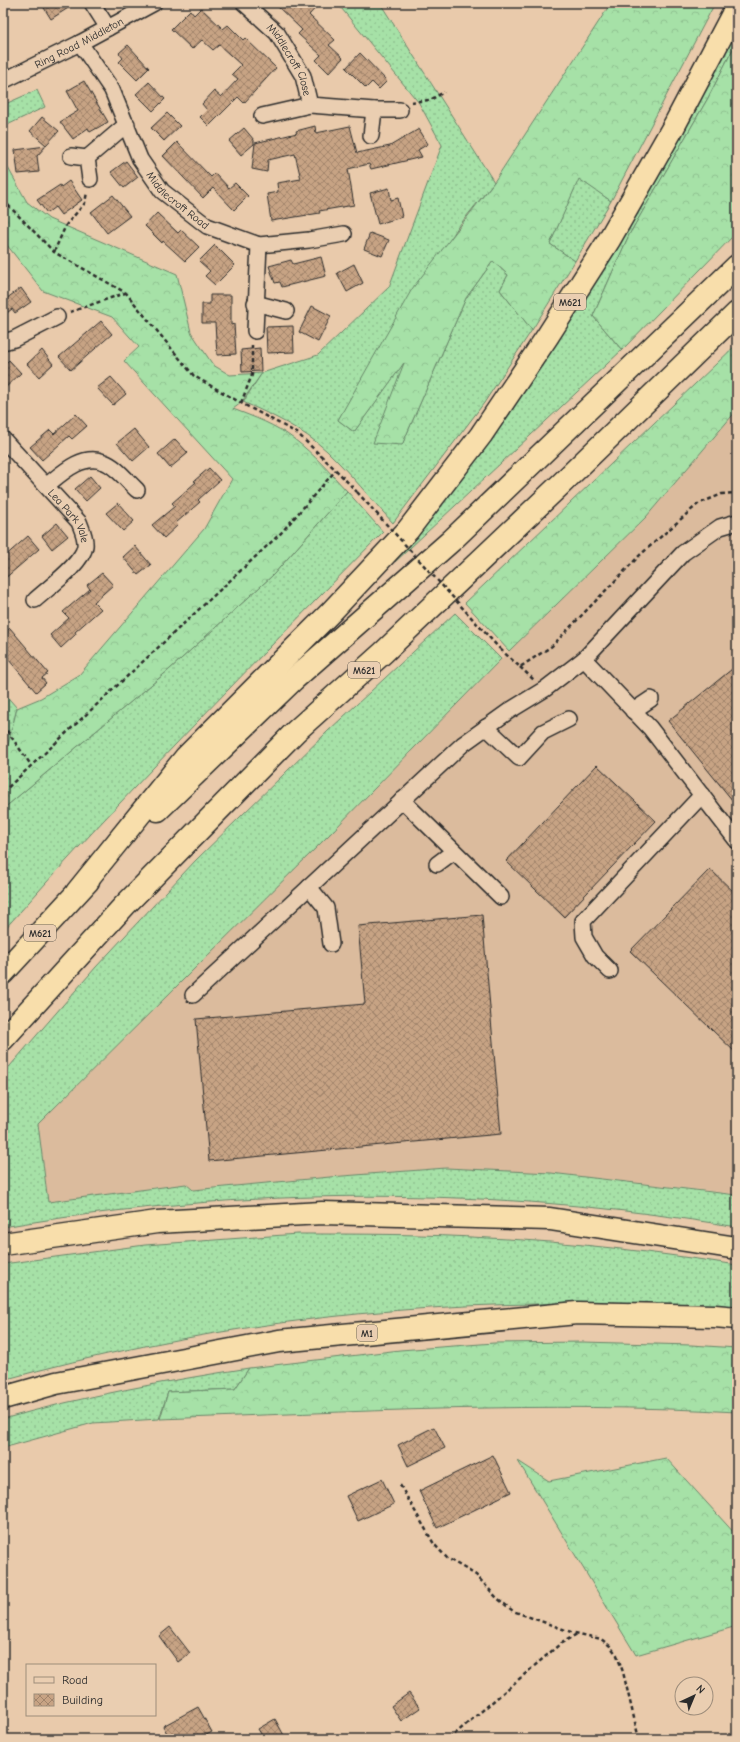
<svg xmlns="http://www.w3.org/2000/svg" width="740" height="1742" font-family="'Comic Neue',sans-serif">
<defs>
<pattern id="grass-dots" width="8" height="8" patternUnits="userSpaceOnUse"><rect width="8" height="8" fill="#a6e1a7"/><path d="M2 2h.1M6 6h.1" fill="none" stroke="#8fc190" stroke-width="1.8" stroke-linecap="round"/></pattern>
<pattern id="forest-crowns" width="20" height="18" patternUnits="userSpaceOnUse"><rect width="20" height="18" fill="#a6e1a7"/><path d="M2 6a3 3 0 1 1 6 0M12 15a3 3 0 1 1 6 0" fill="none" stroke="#8fc190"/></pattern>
<pattern id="building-cross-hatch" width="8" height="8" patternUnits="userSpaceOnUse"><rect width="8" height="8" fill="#c7a384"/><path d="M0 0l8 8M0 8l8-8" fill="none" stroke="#a2856c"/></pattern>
</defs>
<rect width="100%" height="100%" fill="#e9caab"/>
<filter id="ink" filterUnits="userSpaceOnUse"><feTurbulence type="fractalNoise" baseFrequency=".025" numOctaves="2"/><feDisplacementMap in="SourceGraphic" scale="8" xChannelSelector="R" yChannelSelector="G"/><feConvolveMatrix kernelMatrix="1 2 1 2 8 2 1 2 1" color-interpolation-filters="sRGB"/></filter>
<g filter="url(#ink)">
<polygon fill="#dbbb9d" points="737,410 737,1194 551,1173 446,1168 330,1177 193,1190 186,1184 48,1202 38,1124 330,834 509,651 646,517"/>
<g fill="url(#grass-dots)" stroke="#688669">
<path d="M337 3H380L494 182 458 227 338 420 354 432 405 361 402 445 466 298 493 261 508 275 500 290 532 330 484 403 393 523C371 499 350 473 327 451 303 429 272 415 243 402L262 373 318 355 389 287 442 145 419 103Z"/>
<polygon points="737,15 737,41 708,98 629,235 593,316 622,350 395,562 392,559 469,467 517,401 559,338 596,277"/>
<polygon points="37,90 45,107 3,127 3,105"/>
<polygon points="579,178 611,201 575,261 550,244"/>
<path d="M347 491 383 532C254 663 125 793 3 931V809L170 669 273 575Z"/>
<path d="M455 613 501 659 330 834 38 1124 48 1202 186 1184 193 1190 330 1177 446 1168 551 1173 737 1195V1227C495 1186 245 1186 3 1227V1074L96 967 195 861 328 731Z"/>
<polygon points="3,692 17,708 8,745 3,751"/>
<path d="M298 1234C362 1234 426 1234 489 1238 572 1242 655 1252 737 1265V1309C684 1308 630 1304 577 1304 386 1302 187 1329 3 1380V1264L145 1245Z"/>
<path d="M249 1368 235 1389 168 1392 159 1419 93 1423 3 1448V1419C84 1396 166 1381 249 1368Z"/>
</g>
<g fill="url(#forest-crowns)" stroke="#688669">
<polygon points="611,3 715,3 611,201 579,179 550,244 575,261 532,330 500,290 508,275 493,261 466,298 402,445 373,443 404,363 354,432 338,420 412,289 494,182"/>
<polygon points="737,41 737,232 622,350 593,316 629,235 708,98"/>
<path d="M3 159 27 202 49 219 177 274 191 332 213 365 230 375 262 373 241 403 233 409C254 417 276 425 294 439 314 454 330 473 347 491L273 575 170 669 3 809V751L8 745 17 708 41 698 79 675 204 529 232 479 124 361 139 347 112 317 43 291 3 240Z"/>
<polygon points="737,344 737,410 646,517 509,651 465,603"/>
<path d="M583 1342 691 1345 737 1348V1412C545 1401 351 1412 160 1419L168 1392 235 1389 249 1368 400 1350 494 1343Z"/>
<polygon points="666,1458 737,1536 737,1626 636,1655 518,1461 549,1481"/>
</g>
<g fill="url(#building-cross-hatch)" stroke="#2b2b2b">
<polygon points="41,3 76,3 51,19"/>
<polygon points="274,3 320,3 309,15 335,40 329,45 343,58 329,73 316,60 321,55 298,34 302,30"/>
<polygon points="201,8 223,29 228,25 243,40 245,38 276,68 244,103 238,97 209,126 200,117 207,110 202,104 214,91 221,97 238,79 232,74 241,65 219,45 213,50 202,40 192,49 171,29 190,10 194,15"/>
<polygon points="128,45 149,68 137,80 119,62 123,58 119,53"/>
<polygon points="360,53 387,81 379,89 372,82 366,88 346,68"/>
<polygon points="84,81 108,122 90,132 88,128 73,139 60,122 78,111 67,91"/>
<polygon points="149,82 165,99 153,111 136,94"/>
<polygon points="167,113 180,126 164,141 151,128"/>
<polygon points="42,117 59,131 46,145 30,131"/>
<polygon points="315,126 316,133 350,126 357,153 390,146 419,129 428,144 418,150 422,157 371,169 369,164 348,169 354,205 319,211 320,213 271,221 267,194 278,192 277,183 301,179 295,154 268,160 267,172 252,169 255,143 297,133 296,131"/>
<polygon points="244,128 254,140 254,144 241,155 229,141"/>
<polygon points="177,142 211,177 215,173 229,188 235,183 248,196 234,210 213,188 203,198 163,156"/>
<polygon points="46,146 37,156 39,172 18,174 15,150"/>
<polygon points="126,161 138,177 124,188 111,172"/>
<polygon points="69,181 82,200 61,215 55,207 47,213 37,200 60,185 61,187"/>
<polygon points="389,188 391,200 398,198 402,217 378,224 370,193"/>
<polygon points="113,195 130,216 107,233 91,212"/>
<polygon points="157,213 178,233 181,230 199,247 185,261 163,241 162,243 145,226"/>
<polygon points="370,233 389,240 382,256 364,249"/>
<polygon points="215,245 235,265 215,285 205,276 210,271 199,261"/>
<polygon points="321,257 326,276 282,287 280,282 275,283 269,266 291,260 293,264"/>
<polygon points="354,264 363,283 347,292 337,273"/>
<polygon points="21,288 31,302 15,313 12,309 3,316 3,301"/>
<polygon points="210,295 231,295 231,325 234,324 236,354 217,355 215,323 202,323 202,304 210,304"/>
<polygon points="312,306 331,316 318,342 299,332"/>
<polygon points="101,321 112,334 71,370 59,357"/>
<polygon points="293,326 294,352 267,353 266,327"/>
<polygon points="260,348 261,371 242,372 241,350"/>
<polygon points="42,350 53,364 39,377 27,364"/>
<polygon points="9,360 21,373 3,390 3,366"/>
<polygon points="111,377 126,394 113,405 97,388"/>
<polygon points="76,414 87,426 72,439 69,436 42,460 30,447 50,430 54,434"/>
<polygon points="134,429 149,447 133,461 117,443"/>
<polygon points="175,439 188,453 170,468 158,454"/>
<polygon points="209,468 220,480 198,500 200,502 176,523 178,525 164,538 152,525 175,506 172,503 196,482 194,481"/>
<polygon points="90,476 100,488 86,501 75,489"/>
<polygon points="118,503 134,521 123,531 106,513"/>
<polygon points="57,523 68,536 52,549 42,536"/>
<polygon points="28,536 39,549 3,580 3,558"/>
<polygon points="135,546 151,565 138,575 123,557"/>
<polygon points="102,573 113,585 94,602 101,609 75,632 76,634 61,648 50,635 69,618 63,612 90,589 87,585"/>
<polygon points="10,628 48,673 42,678 46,683 36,692 3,653 3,634"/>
<polygon points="737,665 737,806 668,721"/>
<polygon points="597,765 656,821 564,917 506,861"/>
<polygon points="710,869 737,895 737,1054 630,951"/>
<polygon points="482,915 501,1134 209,1161 196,1019 365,1004 358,926"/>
<polygon points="434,1427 445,1448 408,1466 398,1445"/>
<polygon points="493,1455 511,1492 437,1528 419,1491"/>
<polygon points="382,1479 394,1504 358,1521 346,1496"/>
<polygon points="170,1627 190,1653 178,1662 159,1636"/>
<polygon points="409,1693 420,1708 401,1721 391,1706"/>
<polygon points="198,1707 212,1732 199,1739 170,1739 163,1726"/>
<polygon points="275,1719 286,1739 264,1739 258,1729"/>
</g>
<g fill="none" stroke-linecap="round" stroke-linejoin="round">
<defs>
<g id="minor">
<polyline points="92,3 108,28"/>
<path id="s1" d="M244 3 277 33 303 76 310 105 374 110H400"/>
<path id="s2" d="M80 43 112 90 140 159 162 191 207 226 259 245 309 240 344 234"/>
<path id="s3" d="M3 81 80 43 154 3"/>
<polyline points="262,116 310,105"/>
<polyline points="371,136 374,110"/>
<polyline points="71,156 87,158"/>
<polyline points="90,179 87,158 127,124"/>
<polyline points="255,303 286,311"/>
<polyline points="255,331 259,245"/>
<polyline points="3,342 14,339 57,317"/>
<path id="s4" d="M3 439 79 522C82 530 86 537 85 546 83 563 48 588 35 600"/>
<path d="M46 486C61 474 82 453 104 462 116 466 127 481 137 490"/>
<polyline points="584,659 650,728 737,841"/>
<polyline points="633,711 651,699"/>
<polyline points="486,727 519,758 543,732 569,719"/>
<polyline points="402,800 501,897"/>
<polyline points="437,864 453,852"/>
<polyline points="309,887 326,908 331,944"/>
<polyline points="610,971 595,956 584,937 583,921 702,795"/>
<polyline points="193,995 463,744 509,711 545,689 584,659 683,553 720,527 737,522"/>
</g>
<g id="highway">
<polyline points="158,810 294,679 451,541 737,266"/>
<polyline points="77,892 186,757 331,612 408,530 481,435 547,337 609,240 674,126 737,6"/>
<polyline points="3,973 88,881"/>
<polyline points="3,1039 125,905 296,731 384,652 561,484 737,313"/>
<polyline points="3,1244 157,1222 322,1213 550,1219 737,1248"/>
<polyline points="3,1398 56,1383 279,1341 577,1313 715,1316 737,1318"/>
</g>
</defs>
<use href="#minor" stroke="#2b2b2b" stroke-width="18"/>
<use href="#highway" stroke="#2b2b2b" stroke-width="25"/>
<g stroke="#2b2b2b" stroke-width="2.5" stroke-dasharray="4 3" stroke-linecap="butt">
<polyline points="411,102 430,100 444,92"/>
<polyline points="3,200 54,252 126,293 194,376 241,403 297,433 336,470 357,492"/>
<polyline points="54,252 66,225 85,203 87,192"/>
<polyline points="70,312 125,293"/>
<polyline points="241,403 252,375 252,344"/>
<polyline points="500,649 520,667 552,646 640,555 698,504 722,494 737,493"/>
<polyline points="520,667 534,680"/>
<polyline points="3,725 31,765"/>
<polyline points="3,792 281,533 336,470"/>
<polyline points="400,1485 434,1544 447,1558 476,1575 497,1598 513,1611 571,1632 601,1639 610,1646 617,1655 623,1672 639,1739"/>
<polyline points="449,1739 560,1644 577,1634"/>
</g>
<use href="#minor" stroke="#eaceb1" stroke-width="15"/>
<use href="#highway" stroke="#f8deab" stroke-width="22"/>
<polyline stroke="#2b2b2b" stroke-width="2.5" stroke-dasharray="4 3" stroke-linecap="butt" points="357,492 500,649"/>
</g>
</g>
<g text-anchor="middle" stroke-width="3" stroke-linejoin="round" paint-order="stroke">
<g fill="#eaceb1" stroke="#645c53" stroke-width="1">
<rect x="554" y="294" width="32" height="16" rx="3"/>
<rect x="348" y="662" width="32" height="16" rx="3"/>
<rect x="24" y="925" width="32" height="16" rx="3"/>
<rect x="357" y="1325" width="20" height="16" rx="3"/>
</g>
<g font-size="10" font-weight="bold" fill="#2b2b2b">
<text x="570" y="306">M621</text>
<text x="364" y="674">M621</text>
<text x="40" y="937">M621</text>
<text x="367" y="1337">M1</text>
</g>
<g font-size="11" fill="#2b2b2b" stroke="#eaceb1">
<text dy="4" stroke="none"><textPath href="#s3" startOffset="85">Ring Road Middleton</textPath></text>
<text dy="4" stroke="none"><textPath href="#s1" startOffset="74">Middlecroft Close</textPath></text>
<text dy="4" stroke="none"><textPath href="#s2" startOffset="188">Middlecroft Road</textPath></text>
<text dy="4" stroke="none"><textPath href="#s4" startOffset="102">Lea Park Vale</textPath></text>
</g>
</g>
<rect width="740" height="1742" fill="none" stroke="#eaceb1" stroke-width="16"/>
<rect x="8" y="8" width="724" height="1726" fill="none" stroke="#2b2b2b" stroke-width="1.5" filter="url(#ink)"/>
<rect x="26" y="1664" width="130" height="52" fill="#eaceb1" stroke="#9e8d7b"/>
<rect x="34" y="1677" width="20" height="6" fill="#eaceb1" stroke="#9e8d7b"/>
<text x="62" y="1684" font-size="12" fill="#2b2b2b">Road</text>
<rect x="34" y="1694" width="20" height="12" fill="url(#building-cross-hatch)" stroke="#9e8d7b"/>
<text x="62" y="1704" font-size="12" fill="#2b2b2b">Building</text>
<g transform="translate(694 1696) rotate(44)"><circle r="19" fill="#eaceb1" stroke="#9e8d7b"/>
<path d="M0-3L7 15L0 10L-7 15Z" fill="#2b2b2b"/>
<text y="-6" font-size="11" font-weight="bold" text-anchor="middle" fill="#2b2b2b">N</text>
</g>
</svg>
